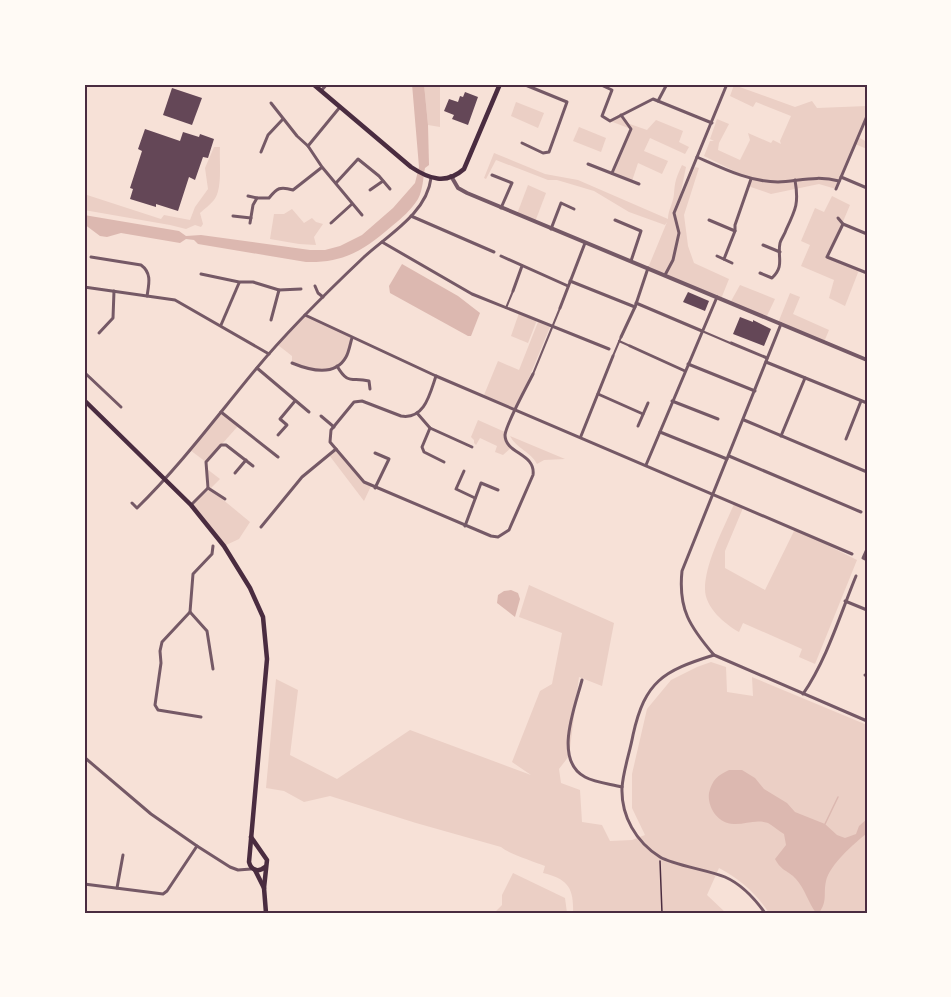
<svg xmlns="http://www.w3.org/2000/svg" width="951" height="997" font-family="'Exo 2',sans-serif">
<rect width="100%" height="100%" fill="#f7e1d7"/>
<g fill="#ebcfc5">
<polygon points="424,84 440,84 440,127 428,125"/>
<polygon points="734,85 795,107 812,101 817,108 867,106 867,116 858,137 867,142 867,149 855,144 836,189 819,184 771,194 748,186 750,179 704,156 710,141 714,141 710,139 717,119 729,124 719,143 718,150 740,160 750,140 748,133 771,143 773,140 781,144 780,141 791,116 756,102 753,107 730,96"/>
<polygon points="516,102 544,113 538,128 511,116"/>
<polygon points="621,115 627,123 647,130 656,120 683,131 679,142 689,147 685,154 650,138 644,151 668,161 662,174 638,163 632,181 612,173 631,129 610,121"/>
<polygon points="579,127 606,138 601,152 573,141"/>
<path d="M214 147H220C219 161 223 189 214 200 210 205 204 209 200 213L203 224 201 227 195 225 186 229 170 225 84 210V194L161 219 164 215 190 220 195 207 208 189 205 168Z"/>
<path d="M494 153 545 174 578 180 668 219C668 210 673 204 674 194 675 181 676 178 682 165L686 167 678 206 695 167 699 168 684 215 688 246 694 263 729 279 721 299 648 268 667 222 665 225 629 212 594 191 557 180H548L496 160 486 179 484 178Z"/>
<polygon points="528,185 546,193 535,222 517,214"/>
<polygon points="832,196 850,205 828,257 859,270 845,306 829,298 834,280 801,266 810,245 801,241 815,208 824,212"/>
<polygon points="292,209 304,223 312,218 316,222 323,224 314,237 316,245 299,244 270,239 274,214 284,214"/>
<polygon points="740,285 775,299 766,318 730,303"/>
<polygon points="790,293 800,297 793,314 829,330 824,342 778,323"/>
<polygon points="519,313 537,320 528,343 511,336"/>
<path d="M305 315 352 338C350 344 349 352 346 357 335 377 309 370 292 363V356L278 345Z"/>
<polygon points="538,322 550,327 516,409 484,395 498,361 519,370"/>
<polygon points="221,412 238,426 206,462 190,450"/>
<polygon points="478,420 505,432 506,438 512,447 503,455 495,452 497,446 480,438 476,445 474,443 474,440 471,437"/>
<path d="M510 436 565 459 544 460 537 464C531 452 516 448 510 436Z"/>
<polygon points="336,449 364,482 371,486 364,501 329,455"/>
<polygon points="207,469 220,479 210,489 250,522 239,539 224,546 191,505 210,489"/>
<path d="M734 504 743 508 725 551V568L765 590 795 529 857 560 815 664 799 657 802 649 743 623 739 632C725 624 705 608 705 589 705 563 724 528 734 504Z"/>
<path d="M529 585 614 623 602 686 579 677 569 756 559 769 561 783 580 790 582 822 602 825 610 841 632 840 645 835 632 808V774L647 709 671 680 697 667 711 662 726 667 727 692 753 696 752 677 867 725V913H769C756 893 740 879 719 868L707 895 726 913H573C574 888 568 879 543 873L545 866C533 861 509 854 501 847L416 823 330 796 304 802 284 791 266 788 276 679 298 690 290 755 337 779 410 730 531 775 512 762 540 691 552 684 562 633 519 617Z"/>
<polygon points="513,873 565,898 567,913 495,912 502,905 502,895"/>
</g>
<g fill="#dcb8b0">
<path d="M412 84H424L428 125 429 165 425 168C423 178 423 190 418 199 411 210 402 218 392 226 364 250 345 263 306 262L198 244 194 240 186 239 180 243 121 233 107 237 100 236 84 224V215L179 231 186 236 201 235 310 250H325L340 246 362 235 393 208 415 183 419 167Z"/>
<polygon points="402,264 458,296 480,313 471,336 468,336 390,293 389,286"/>
<polygon points="511,590 518,593 520,599 515,617 497,603 498,595 504,591"/>
<path d="M729 770H742L755 778 764 789 787 803 795 812 825 824 837 835 845 838 856 834 859 826 867 819V833C854 844 830 864 826 881 823 895 828 900 819 913H816C808 902 805 889 796 879 788 870 782 872 775 859L786 845 784 834C779 831 773 826 768 823 756 819 747 824 735 824 719 825 707 808 709 793 712 780 718 775 729 770Z"/>
</g>
<g fill="none" stroke-linecap="round" stroke-linejoin="round">
<polyline stroke="#dcb8b0" stroke-width="1.5" points="825,824 838,797"/>
</g>
<g fill="#644757">
<polygon points="172,88 202,98 192,125 163,115"/>
<polygon points="465,92 478,97 468,125 452,119 454,115 444,111 449,99 458,102 460,96 463,97"/>
<polygon points="145,129 180,141 183,132 199,137 200,134 214,139 208,158 203,157 195,180 189,177 178,211 156,204 156,207 130,199 133,189 130,188 142,151 138,149"/>
<polygon points="688,292 709,301 705,311 683,302"/>
<polygon points="740,317 753,322 753,320 771,329 764,346 733,334"/>
</g>
<g fill="none" stroke-linecap="round" stroke-linejoin="round">
<polyline stroke="#4a2c40" stroke-width="1.5" points="660,861 662,913"/>
<g stroke="#755966" stroke-width="2">
<polyline points="506,308 513,291"/>
<polyline points="702,331 730,343"/>
<polyline points="619,341 630,346"/>
<polyline points="613,356 621,337"/>
<polyline points="533,374 560,308"/>
</g>
<g stroke="#755966" stroke-width="3">
<polyline points="599,84 612,90 602,116 610,121 653,99 712,123"/>
<polyline points="321,91 327,84"/>
<polyline points="658,101 667,84"/>
<polyline points="271,103 297,136 308,146 322,167 362,215"/>
<polyline points="522,143 543,153 549,152 567,102 523,84"/>
<polyline points="308,146 340,107"/>
<polyline points="261,152 268,135 283,119"/>
<path d="M697 157C722 168 750 182 778 182 799 181 817 175 839 181"/>
<polyline points="588,164 639,184"/>
<polyline points="612,173 631,129 621,115"/>
<polyline points="492,175 512,183 501,208"/>
<polyline points="841,177 867,188"/>
<polyline points="336,183 358,159 379,176 390,189"/>
<polyline points="836,189 867,116"/>
<polyline points="370,190 383,181"/>
<polyline points="248,196 257,198"/>
<polyline points="233,216 251,218"/>
<polyline points="411,216 494,252"/>
<polyline points="838,218 843,224 867,234"/>
<polyline points="615,220 641,231 631,261"/>
<polyline points="709,220 735,231"/>
<path d="M250 223 253 205 257 198H269C277 188 280 186 293 190L321 168"/>
<polyline points="331,223 352,204"/>
<polyline points="843,224 827,257 867,273"/>
<polyline points="551,229 561,203 574,209"/>
<polyline points="382,242 472,294 609,349"/>
<polyline points="763,245 780,252"/>
<polyline points="501,256 568,286"/>
<polyline points="717,256 732,263"/>
<path d="M91 257 141 265C152 273 149 284 147 296"/>
<polyline points="724,259 735,231 735,225 751,179"/>
<path d="M760 273 772 278C785 266 777 257 780 243 781 239 785 234 786 230 796 209 799 203 795 180"/>
<polyline points="201,274 239,282 253,282 279,290 301,289"/>
<polyline points="665,275 673,260 679,233 674,213 727,84"/>
<polyline points="570,281 635,307"/>
<polyline points="315,286 318,293 323,297"/>
<polyline points="84,287 175,300 269,354"/>
<polyline points="513,291 522,266"/>
<polyline points="636,303 702,331"/>
<polyline points="560,308 585,243"/>
<polyline points="305,315 436,376 852,554"/>
<polyline points="271,320 279,290"/>
<polyline points="221,325 239,283"/>
<polyline points="99,333 113,318 114,291"/>
<polyline points="621,337 635,307 648,268"/>
<polyline points="731,343 767,358"/>
<polyline points="630,346 685,371"/>
<polyline points="766,362 867,403"/>
<path d="M292 363C309 370 335 377 346 357 349 352 350 344 352 338"/>
<polyline points="688,364 755,391"/>
<path d="M337 366C348 385 351 377 369 381L370 389"/>
<polyline points="257,368 309,412"/>
<polyline points="84,375 85,373 121,407"/>
<path d="M436 376C430 393 425 420 401 416L362 401 354 402 331 430 330 442 364 482 491 536 498 537 509 530 533 475C536 453 505 454 505 435 506 424 527 386 533 374"/>
<polyline points="598,394 643,414"/>
<polyline points="672,401 718,419"/>
<polyline points="221,412 278,457"/>
<polyline points="417,413 430,428 472,447"/>
<polyline points="321,416 334,427"/>
<polyline points="744,420 867,472"/>
<polyline points="638,426 648,403"/>
<polyline points="430,428 422,447 424,452 444,462"/>
<polyline points="660,432 727,459"/>
<polyline points="278,435 287,425 280,419 295,401"/>
<polyline points="581,436 613,356"/>
<polyline points="781,436 805,378"/>
<polyline points="846,439 861,401"/>
<polyline points="375,453 389,459 375,488"/>
<polyline points="729,456 861,512"/>
<polyline points="646,465 717,297"/>
<polyline points="464,471 456,489 475,498"/>
<polyline points="235,473 246,460"/>
<polyline points="208,488 206,462 221,445 226,445 253,466"/>
<path d="M132 503 137 508C181 465 217 416 256 369 289 329 327 292 364 257 388 235 427 213 431 178"/>
<polyline points="191,505 208,488 225,499"/>
<polyline points="465,526 481,483 498,490"/>
<polyline points="261,527 302,477 336,449"/>
<polyline points="867,549 863,558 867,560"/>
<polyline points="845,601 867,610"/>
<polyline points="190,612 207,631 213,669"/>
<path d="M714 655C690 627 678 609 682 571L781 324"/>
<polyline points="865,675 867,674"/>
<path d="M582 680C575 707 553 760 585 777 596 783 611 784 622 787"/>
<path d="M803 694C827 659 840 615 856 576"/>
<polyline points="201,717 158,710 155,705 161,663 160,651 162,642 190,612 193,574 212,554 213,546"/>
<polyline points="84,757 151,814 197,846 230,867 238,870 251,869"/>
<polyline points="84,884 163,894 167,891 197,846"/>
<polyline points="117,888 123,855"/>
<path d="M765 913C755 899 741 884 725 877 708 870 673 865 660 857 636 842 621 816 622 788 623 771 630 752 633 735 645 681 663 671 714 655L867 721"/>
</g>
<polyline stroke="#755966" stroke-width="4" points="451,176 458,188 467,193 867,360"/>
<g stroke="#4a2c40" stroke-width="4.5">
<path d="M313 84 411 167C429 179 446 185 464 169L500 84"/>
<path d="M84 400 191 505 224 546 250 588 263 617 267 659 249 862C251 870 258 873 265 867"/>
<polyline points="251,837 267,860 264,888 266,913"/>
<polyline points="255,870 264,888"/>
</g>
</g>
<rect width="951" height="997" fill="none" stroke="#fffaf5" stroke-width="171"/>
<rect x="86" y="86" width="780" height="826" fill="none" stroke="#4a2c40" stroke-width="2"/>
</svg>
